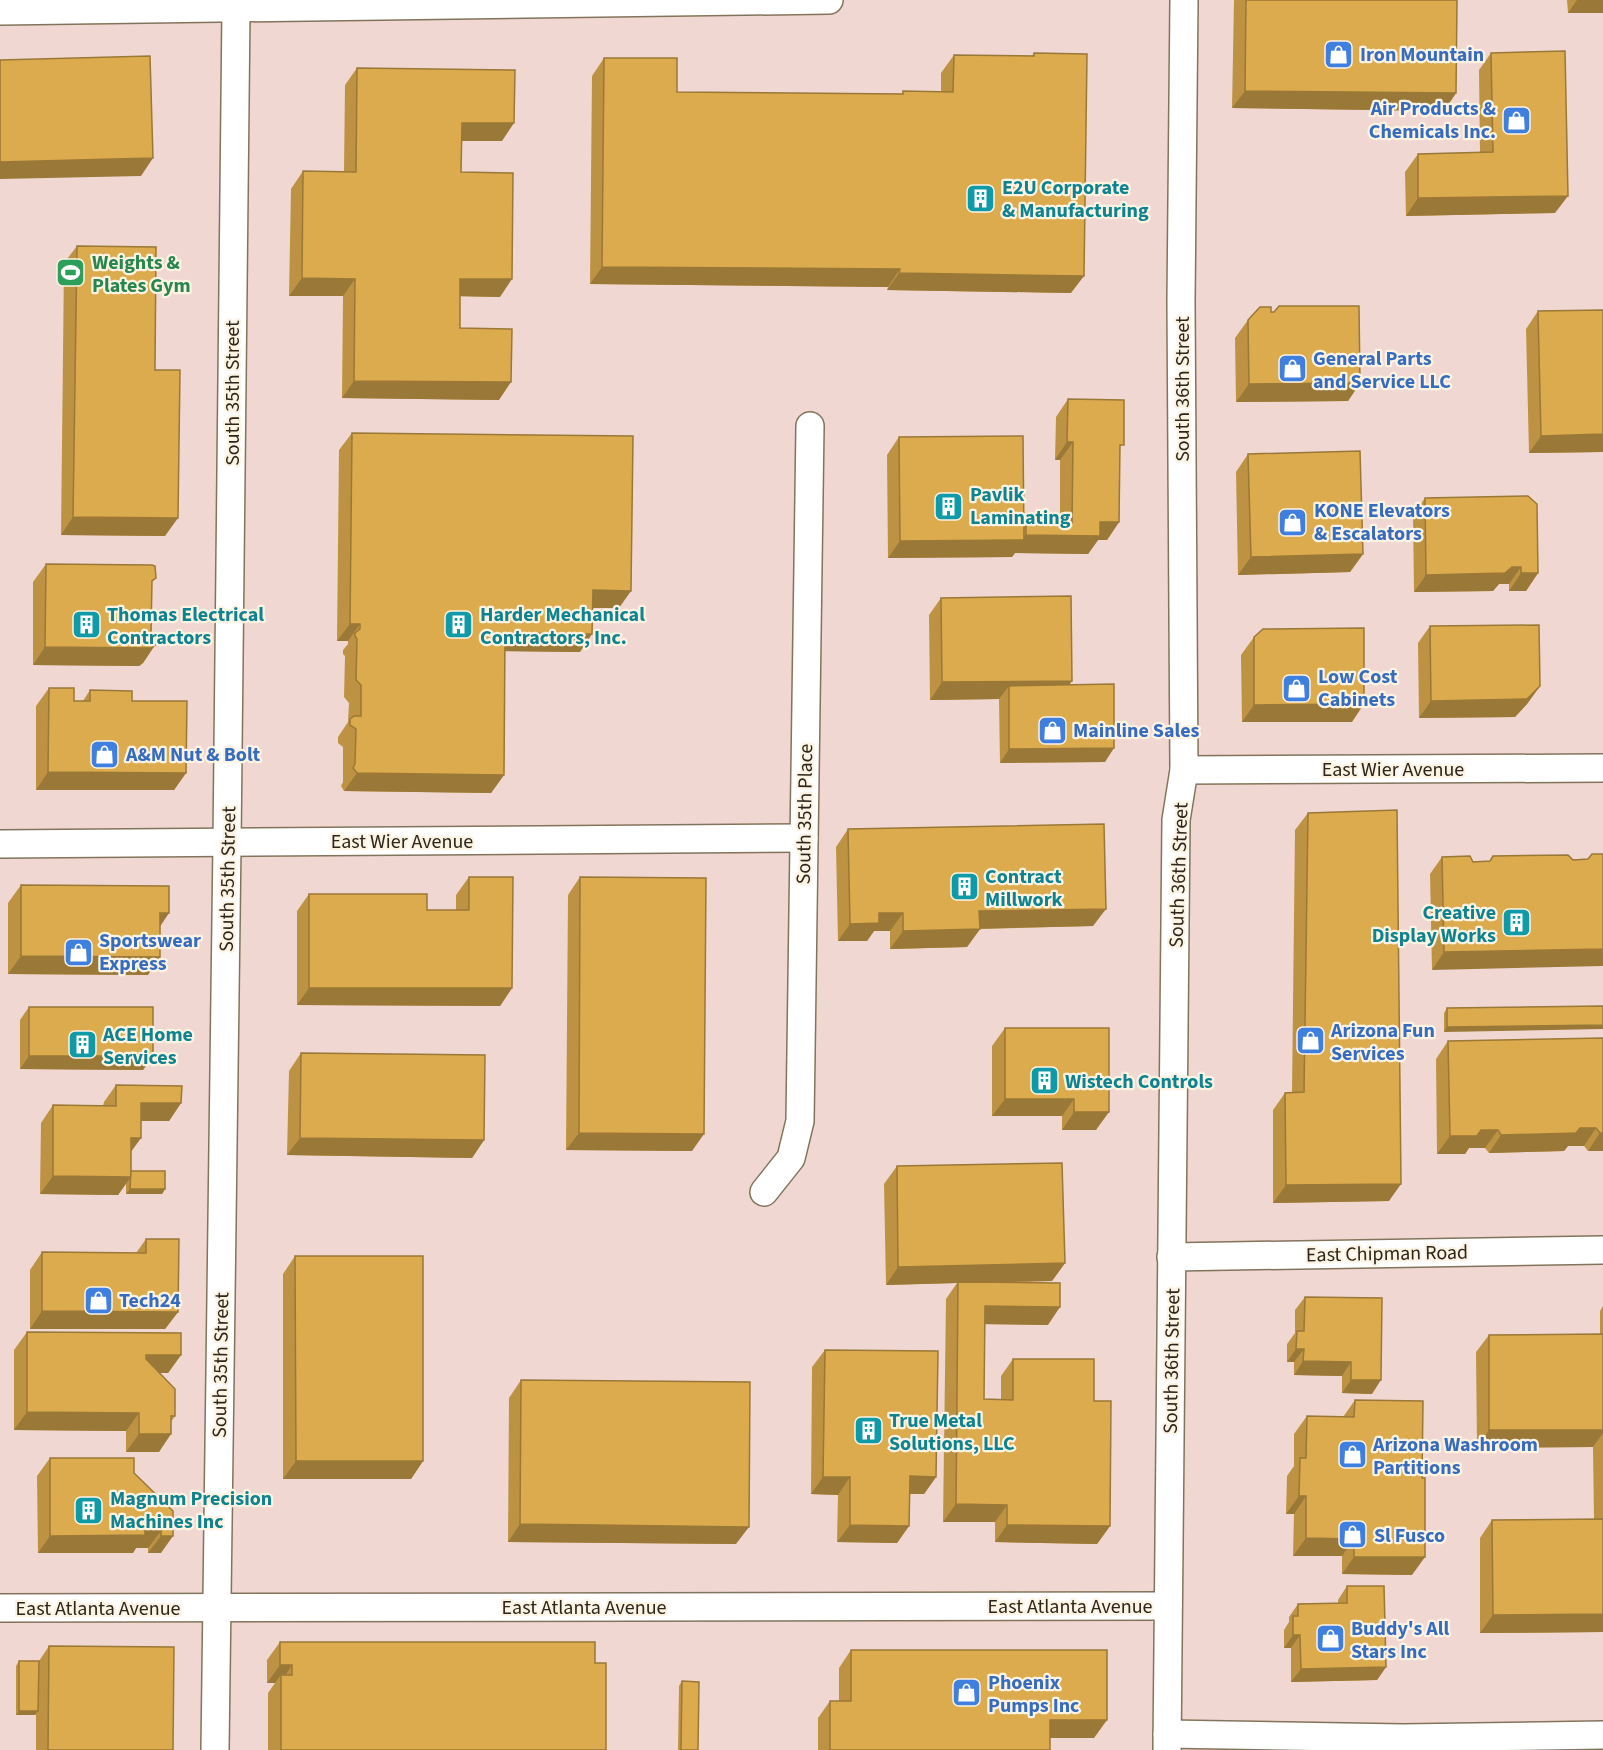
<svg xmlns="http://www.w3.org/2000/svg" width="1603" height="1750" font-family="'Source Sans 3',sans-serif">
<rect width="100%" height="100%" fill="#f5e5cb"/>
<rect fill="#f1d7d2" x="0" y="0" width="1603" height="1750"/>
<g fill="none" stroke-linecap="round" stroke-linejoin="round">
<defs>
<g id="street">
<polyline points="0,11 829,0"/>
<polyline points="1184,770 1603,768"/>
<polyline points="0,844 804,838"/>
<polyline points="764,1192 791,1158 800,1121 810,426"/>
<polyline points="1171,1257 1603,1250"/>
<polyline points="0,1608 1168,1606"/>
<polyline points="1167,1734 1403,1738 1603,1735"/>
<polyline points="215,1750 227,843 236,9"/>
<polyline points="1167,1750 1176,820 1184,770 1181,301 1184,0"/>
</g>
</defs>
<use href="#street" stroke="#82745c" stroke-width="30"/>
<use href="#street" stroke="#fff" stroke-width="27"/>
</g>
<g fill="#bd9343">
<polygon points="1234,0 1457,0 1456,93 1444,111 1232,108"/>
<polygon points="1567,0 1603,0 1603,13 1568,13"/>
<polygon points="1034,53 1071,293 887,290 888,287 590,284 592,76 604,58 677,92 902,94 903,91 941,92 941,73 954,55 1032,56"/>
<polygon points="1491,53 1555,213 1406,216 1405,172 1418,154 1480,153 1479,70"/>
<polygon points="357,68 502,141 462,141 461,172 500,297 460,296 460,328 499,400 342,398 343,296 289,296 291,189 303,171 344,171 345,85"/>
<polygon points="77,246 155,370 165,536 61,535 64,263"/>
<polygon points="1603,310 1603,452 1529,453 1526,329 1538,311"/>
<polygon points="1271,312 1360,383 1348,401 1236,402 1235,338 1248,320"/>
<polygon points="1068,399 1120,450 1119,522 1107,540 1098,540 1088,554 1015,553 1012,557 888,558 887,455 899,437 1024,525 1026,523 1060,523 1060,460 1055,460 1056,417"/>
<polygon points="352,433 619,608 592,608 580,652 505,651 504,775 491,793 344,791 341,786 343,782 343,747 338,743 338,737 348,722 349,703 344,697 345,656 343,654 343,650 348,644 348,641 337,641 339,450"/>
<polygon points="1248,454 1363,554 1350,572 1238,575 1236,472"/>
<polygon points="1425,498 1538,573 1526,591 1509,591 1509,584 1499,584 1493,591 1414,592 1413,515"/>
<polygon points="46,564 152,583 151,633 155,645 143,663 139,666 33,665 33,582"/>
<polygon points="941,598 1069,685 1105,762 1000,763 999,699 930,700 929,615"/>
<polygon points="1430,626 1540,686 1527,704 1515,717 1419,718 1418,643"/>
<polygon points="1254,637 1352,722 1242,722 1241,655"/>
<polygon points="49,688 74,701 83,701 90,690 132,701 186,773 174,790 36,790 36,706"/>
<polygon points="1308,813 1389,1201 1273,1203 1273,1110 1285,1093 1292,1092 1295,830"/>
<polygon points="848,829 1093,926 980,929 967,947 890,949 890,931 874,931 867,941 838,941 836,847"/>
<polygon points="1603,854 1432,970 1430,874 1442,857 1473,862 1588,859"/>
<polygon points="469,877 512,988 500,1006 297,1005 297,911 309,894 427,910 456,910 456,895"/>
<polygon points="580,877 692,1151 566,1150 568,895"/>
<polygon points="21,885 160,926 148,975 8,974 8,903"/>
<polygon points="1603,1006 1444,1032 1444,1013 1447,1008"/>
<polygon points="29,1007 153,1056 143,1070 20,1069 20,1020"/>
<polygon points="1005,1028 1109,1028 1096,1130 1062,1130 1062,1116 992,1116 992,1046"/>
<polygon points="1603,1038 1603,1151 1588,1151 1584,1146 1568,1146 1564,1151 1489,1153 1485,1148 1469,1148 1465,1154 1437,1154 1436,1059 1448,1041"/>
<polygon points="301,1053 484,1140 472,1158 287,1155 289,1071"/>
<polygon points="116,1085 181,1103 169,1121 141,1121 141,1138 131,1152 131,1171 165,1189 162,1194 126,1194 126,1183 118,1195 40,1194 41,1123 53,1105 103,1106 104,1102"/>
<polygon points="897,1166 1065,1263 1052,1281 1001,1282 1048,1325 984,1324 984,1399 1001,1400 1001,1376 1013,1359 1094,1401 1110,1526 1097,1544 995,1542 995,1522 943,1522 946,1299 957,1283 886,1285 884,1184"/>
<polygon points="146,1239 178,1312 165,1329 30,1329 30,1270 42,1252 136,1253"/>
<polygon points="295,1256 423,1461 411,1479 283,1479 283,1274"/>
<polygon points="1305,1297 1382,1298 1372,1394 1342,1393 1342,1376 1294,1375 1294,1362 1287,1362 1287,1344 1295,1333 1295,1310"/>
<polygon points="1603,1306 1603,1632 1480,1633 1480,1538 1492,1520 1594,1519 1593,1447 1477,1448 1476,1352 1489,1335 1600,1334 1600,1311"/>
<polygon points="27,1332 181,1355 168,1373 159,1373 175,1416 171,1422 159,1452 126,1452 126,1431 14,1430 14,1350"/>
<polygon points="825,1350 936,1477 924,1494 910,1494 909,1526 897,1543 837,1542 838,1495 811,1494 812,1367"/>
<polygon points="521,1380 736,1544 508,1542 509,1398"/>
<polygon points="1355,1400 1412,1575 1342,1574 1342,1556 1293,1556 1294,1514 1286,1514 1287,1476 1294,1466 1294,1434 1307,1416 1343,1417"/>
<polygon points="50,1458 134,1473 173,1511 161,1553 148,1553 148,1548 136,1548 133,1553 38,1553 37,1476"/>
<polygon points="1347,1586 1386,1667 1377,1680 1291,1682 1291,1648 1284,1648 1284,1630 1289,1622 1289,1617 1298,1604 1338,1603 1338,1600"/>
<polygon points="280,1642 595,1663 606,1750 268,1750 268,1693 275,1683 267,1683 267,1660"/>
<polygon points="49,1646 173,1750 36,1750 36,1714 35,1715 16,1715 16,1666 19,1661 39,1661"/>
<polygon points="851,1650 1094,1738 1050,1738 1050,1750 818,1750 818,1718 830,1701 839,1701 839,1668"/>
<polygon points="682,1681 698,1750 678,1750 679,1686"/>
</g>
<g fill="#9a7837">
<polygon points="1577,0 1603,0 1603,13 1568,13"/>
<polygon points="1245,91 1456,93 1444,111 1232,108"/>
<polygon points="462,123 514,123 502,141 450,141"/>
<polygon points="153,158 141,176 0,179 0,162"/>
<polygon points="1568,196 1555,213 1406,216 1418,198"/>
<polygon points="602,267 900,269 888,287 590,284"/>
<polygon points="899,273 1084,276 1071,293 887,290"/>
<polygon points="302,278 355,279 343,296 289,296"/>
<polygon points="460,279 512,279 500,297 448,296"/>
<polygon points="354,381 511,382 499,400 342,398"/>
<polygon points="1360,383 1348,401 1236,402 1249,384"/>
<polygon points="1603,434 1603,452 1529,453 1541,436"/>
<polygon points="1067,442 1073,442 1060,460 1055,460"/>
<polygon points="73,517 178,518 165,536 61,535"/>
<polygon points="1100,522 1119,522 1107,540 1098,540 1088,554 1015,553 1012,557 888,558 900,541 1022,540 1026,535"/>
<polygon points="1363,554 1350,572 1238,575 1251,557"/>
<polygon points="1512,567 1521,567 1509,584 1499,584 1493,591 1414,592 1426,575"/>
<polygon points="1521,573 1538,573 1526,591 1509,591"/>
<polygon points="593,590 631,591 619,608 580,608"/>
<polygon points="350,624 360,624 348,641 337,641"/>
<polygon points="505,633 592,634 580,652 493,651"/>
<polygon points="155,645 143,663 139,666 33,665 45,647"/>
<polygon points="1072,681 1060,698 1009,686 999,699 930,700 942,682"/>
<polygon points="1540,686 1527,704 1515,717 1419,718 1431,701"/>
<polygon points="1364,704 1352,722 1242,722 1254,705"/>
<polygon points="1114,748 1105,762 1000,763 1009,749"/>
<polygon points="48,772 186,773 174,790 36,790"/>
<polygon points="357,773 504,775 491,793 344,791"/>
<polygon points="1106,909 1093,926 967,929 979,911"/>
<polygon points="160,913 169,913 157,931"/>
<polygon points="879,913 903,913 890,931 874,931 867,941 838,941 850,924"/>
<polygon points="980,929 967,947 890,949 903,931"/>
<polygon points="1603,949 1603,966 1432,970 1444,952"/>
<polygon points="21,956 160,957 148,975 8,974"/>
<polygon points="309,988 512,988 500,1006 297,1005"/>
<polygon points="1603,1025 1603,1029 1444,1032 1447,1027"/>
<polygon points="29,1056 153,1056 143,1070 20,1069"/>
<polygon points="1005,1099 1074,1099 1062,1116 992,1116"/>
<polygon points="141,1103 181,1103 169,1121 129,1121"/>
<polygon points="1074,1112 1109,1112 1096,1130 1062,1130"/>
<polygon points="1580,1128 1596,1128 1584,1146 1568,1146 1564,1151 1489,1153 1501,1135"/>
<polygon points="1481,1130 1498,1130 1485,1148 1469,1148 1465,1154 1437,1154 1450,1136"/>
<polygon points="579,1133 704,1134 692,1151 566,1150"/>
<polygon points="1600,1133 1603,1133 1603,1151 1588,1151"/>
<polygon points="131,1138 141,1138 128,1155"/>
<polygon points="300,1138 484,1140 472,1158 287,1155"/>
<polygon points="53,1176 131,1177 118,1195 40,1194"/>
<polygon points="1401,1184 1389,1201 1273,1203 1286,1185"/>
<polygon points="130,1189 165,1189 162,1194 126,1194"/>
<polygon points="1065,1263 1052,1281 958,1283 958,1282 957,1283 886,1285 898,1267"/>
<polygon points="985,1306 1060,1307 1048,1325 972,1324"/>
<polygon points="42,1311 178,1312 165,1329 30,1329"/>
<polygon points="1296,1349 1304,1349 1294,1362 1287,1362"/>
<polygon points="146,1355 181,1355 168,1373 133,1373"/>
<polygon points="1303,1361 1351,1362 1342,1376 1294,1375"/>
<polygon points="1351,1380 1381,1380 1372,1394 1342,1393"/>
<polygon points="27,1412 139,1413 126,1431 14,1430"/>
<polygon points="1489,1430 1603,1430 1603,1433 1593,1447 1477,1448"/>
<polygon points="139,1434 171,1434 159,1452 126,1452"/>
<polygon points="296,1461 423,1461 411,1479 283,1479"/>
<polygon points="910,1476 936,1477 924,1494 898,1494"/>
<polygon points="823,1477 850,1477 838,1495 811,1494"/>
<polygon points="1299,1496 1306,1496 1294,1514 1286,1514"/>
<polygon points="956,1504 1007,1505 995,1522 943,1522"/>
<polygon points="520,1524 749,1527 736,1544 508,1542"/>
<polygon points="850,1525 909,1526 897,1543 837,1542"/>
<polygon points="1007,1525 1110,1526 1097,1544 995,1542"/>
<polygon points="145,1531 161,1531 148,1548 136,1548 133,1553 38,1553 50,1536"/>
<polygon points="161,1536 173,1536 161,1553 148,1553"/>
<polygon points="1306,1538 1354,1539 1342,1556 1293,1556"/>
<polygon points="1354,1557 1425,1557 1412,1575 1342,1574"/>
<polygon points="1603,1614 1603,1632 1480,1633 1493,1615"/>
<polygon points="1293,1635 1300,1635 1291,1648 1284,1648"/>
<polygon points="280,1665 292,1665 281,1682 281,1675 275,1683 267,1683"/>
<polygon points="1386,1667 1377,1680 1291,1682 1301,1669"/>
<polygon points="19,1711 38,1711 35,1715 16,1715"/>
<polygon points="1050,1720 1107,1720 1094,1738 1038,1738"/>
</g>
<g fill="#dcab4e" stroke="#9a7837" stroke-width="1.5">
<polygon points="1246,0 1457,0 1456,93 1245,91"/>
<polygon points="1565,51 1568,196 1418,198 1418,154 1493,152 1491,53"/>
<polygon points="1034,53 1087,54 1084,276 899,273 900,269 602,267 604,58 677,58 677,92 903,94 903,91 953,92 954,55 1034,56"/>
<polygon points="150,56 153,158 0,162 0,60"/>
<polygon points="357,68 515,70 514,123 462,123 461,172 513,173 512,279 460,279 460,328 512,329 511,382 354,381 355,279 302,278 303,171 356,172"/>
<polygon points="77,246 156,247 155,370 180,370 178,518 73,517"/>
<polygon points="1279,306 1359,306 1360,383 1249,384 1248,320 1260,307 1271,307 1271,312 1274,312"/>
<polygon points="1603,310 1603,434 1541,436 1538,311"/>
<polygon points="1068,399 1124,400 1124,445 1120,445 1119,522 1100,522 1100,536 1026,535 1026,523 1072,523 1073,442 1067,442"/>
<polygon points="352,433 633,436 631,591 593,590 592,634 505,633 504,775 357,773 353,768 355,764 356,729 350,725 350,719 354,716 361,716 361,685 356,680 357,639 355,636 355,633 360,629 360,624 350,624"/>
<polygon points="1023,436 1024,540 900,541 899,437"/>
<polygon points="1360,451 1363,554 1251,557 1248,454"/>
<polygon points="1528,496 1537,504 1538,573 1521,573 1521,567 1512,567 1505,573 1426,575 1425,498"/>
<polygon points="46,564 152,565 155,566 156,578 152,581 151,633 153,633 155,635 155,645 151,648 45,647"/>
<polygon points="1071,596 1072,681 942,682 941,598"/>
<polygon points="1539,625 1540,686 1527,699 1431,701 1430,626"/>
<polygon points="1364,628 1364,704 1254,705 1254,637 1263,629"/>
<polygon points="1114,684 1114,748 1009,749 1009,686"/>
<polygon points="49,688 74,688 74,701 90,701 90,690 132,691 132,701 187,701 186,773 48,772"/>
<polygon points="1397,810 1401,1184 1286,1185 1285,1093 1304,1092 1308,813"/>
<polygon points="1104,824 1106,909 979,911 980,929 903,931 903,913 879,913 879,923 850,924 848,829"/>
<polygon points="1592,854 1603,854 1603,949 1444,952 1442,857 1470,856 1473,862 1490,861 1493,856 1568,855 1573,860 1588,859"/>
<polygon points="469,877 513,877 512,988 309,988 309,894 427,894 427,910 469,910"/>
<polygon points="580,877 706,878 704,1134 579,1133"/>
<polygon points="21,885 169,886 169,913 160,913 160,957 21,956"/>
<polygon points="1603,1006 1603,1025 1447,1027 1447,1008"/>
<rect x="29" y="1007" width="124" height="49"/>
<polygon points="1005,1028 1109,1028 1109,1112 1074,1112 1074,1099 1005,1099"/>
<polygon points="1603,1038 1603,1133 1600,1133 1596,1128 1580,1128 1576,1133 1501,1135 1498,1130 1481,1130 1477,1136 1450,1136 1448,1041"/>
<polygon points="301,1053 485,1055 484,1140 300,1138"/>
<polygon points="116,1085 182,1086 181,1103 141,1103 141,1138 131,1138 131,1177 53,1176 53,1105 116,1106"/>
<polygon points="1062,1163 1065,1263 898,1267 897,1166"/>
<polygon points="131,1171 165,1171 165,1189 130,1189"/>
<polygon points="146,1239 179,1239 178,1312 42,1311 42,1252 146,1253"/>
<polygon points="295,1256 423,1256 423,1461 296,1461"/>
<polygon points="958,1282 1060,1283 1060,1307 985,1306 984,1399 1013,1400 1013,1359 1094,1359 1094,1401 1111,1401 1110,1526 1007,1525 1007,1505 956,1504"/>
<polygon points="1305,1297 1382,1298 1381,1380 1351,1380 1351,1362 1303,1361 1304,1349 1296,1349 1297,1331 1304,1331"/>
<polygon points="27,1332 181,1333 181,1355 146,1355 146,1359 175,1389 175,1416 171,1416 171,1434 139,1434 139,1413 27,1412"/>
<polygon points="1603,1334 1603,1430 1489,1430 1489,1335"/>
<polygon points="825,1350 938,1351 936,1477 910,1476 909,1526 850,1525 850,1477 823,1477"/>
<polygon points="521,1380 750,1382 749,1527 520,1524"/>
<polygon points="1355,1400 1423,1401 1422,1478 1425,1478 1425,1557 1354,1557 1354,1539 1306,1538 1306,1496 1299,1496 1300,1458 1306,1458 1307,1416 1354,1417"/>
<polygon points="50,1458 134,1458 134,1473 173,1511 173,1536 161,1536 161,1531 145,1531 145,1535 50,1536"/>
<polygon points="1603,1519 1603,1614 1493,1615 1492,1520"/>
<polygon points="1347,1586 1384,1586 1386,1667 1301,1669 1300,1635 1293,1635 1293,1616 1298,1616 1298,1604 1347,1603"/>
<polygon points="280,1642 595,1642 595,1663 606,1663 606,1750 281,1750 281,1675 292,1675 292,1665 280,1665"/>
<polygon points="49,1646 174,1647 173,1750 48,1750"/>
<polygon points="851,1650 1107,1650 1107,1720 1050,1720 1050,1750 830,1750 830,1701 851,1701"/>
<polygon points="19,1661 39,1661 38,1711 19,1711"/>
<polygon points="682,1681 699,1682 698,1750 681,1750"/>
</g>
<defs>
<symbol id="shop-square" viewBox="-11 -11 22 22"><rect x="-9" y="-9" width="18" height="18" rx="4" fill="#3f7fe0" stroke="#fdf3e3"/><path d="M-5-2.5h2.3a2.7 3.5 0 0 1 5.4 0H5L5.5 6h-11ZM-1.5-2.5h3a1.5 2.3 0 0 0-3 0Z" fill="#fff"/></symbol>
<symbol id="building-square" viewBox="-11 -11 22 22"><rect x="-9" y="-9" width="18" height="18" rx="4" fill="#0f9aa8" stroke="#fdf3e3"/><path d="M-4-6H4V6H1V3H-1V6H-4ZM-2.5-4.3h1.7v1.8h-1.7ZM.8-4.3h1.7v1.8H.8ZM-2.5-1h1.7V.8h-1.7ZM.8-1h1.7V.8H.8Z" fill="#fff"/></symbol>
<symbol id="stadium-square" viewBox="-11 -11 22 22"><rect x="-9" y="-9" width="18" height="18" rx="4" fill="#2e9e5b" stroke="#fdf3e3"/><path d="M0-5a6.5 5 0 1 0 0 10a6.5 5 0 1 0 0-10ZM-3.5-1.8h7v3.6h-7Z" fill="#fff"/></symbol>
</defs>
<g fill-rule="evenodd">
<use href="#shop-square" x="1322" y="38" width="33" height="33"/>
<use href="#shop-square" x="1500" y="104" width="33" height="33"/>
<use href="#building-square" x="964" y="182" width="33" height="33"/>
<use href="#stadium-square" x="54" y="256" width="33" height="33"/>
<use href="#shop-square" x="1276" y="352" width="33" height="33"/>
<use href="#building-square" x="932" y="490" width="33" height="33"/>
<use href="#shop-square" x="1276" y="506" width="33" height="33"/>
<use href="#building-square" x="70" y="608" width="33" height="33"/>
<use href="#building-square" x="442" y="608" width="33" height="33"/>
<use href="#shop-square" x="1280" y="672" width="33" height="33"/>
<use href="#shop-square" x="1036" y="714" width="33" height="33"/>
<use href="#shop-square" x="88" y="738" width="33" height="33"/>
<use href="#building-square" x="948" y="870" width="33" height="33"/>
<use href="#building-square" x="1500" y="906" width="33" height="33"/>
<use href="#shop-square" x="62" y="936" width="33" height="33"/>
<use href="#shop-square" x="1294" y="1024" width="33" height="33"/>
<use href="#building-square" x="66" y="1028" width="33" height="33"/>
<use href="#building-square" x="1028" y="1064" width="33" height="33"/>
<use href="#shop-square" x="82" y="1284" width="33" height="33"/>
<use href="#building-square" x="852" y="1414" width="33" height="33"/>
<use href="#shop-square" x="1336" y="1438" width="33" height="33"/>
<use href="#building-square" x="72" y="1494" width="33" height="33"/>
<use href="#shop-square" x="1336" y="1518" width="33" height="33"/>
<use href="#shop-square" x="1314" y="1622" width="33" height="33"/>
<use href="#shop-square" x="950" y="1676" width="33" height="33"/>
</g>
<g text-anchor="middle" stroke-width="4.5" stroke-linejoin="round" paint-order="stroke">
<g font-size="20" font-weight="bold" fill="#366cbe" stroke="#fdf3e3" text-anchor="start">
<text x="1360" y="61">Iron Mountain</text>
<text x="1496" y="115" text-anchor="end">Air Products &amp;<tspan x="1496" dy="23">Chemicals Inc.</tspan></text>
<text x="1313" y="365">General Parts<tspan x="1313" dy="23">and Service LLC</tspan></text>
<text x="1314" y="517">KONE Elevators<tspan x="1314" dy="23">&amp; Escalators</tspan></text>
<text x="1318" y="683">Low Cost<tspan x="1318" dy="23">Cabinets</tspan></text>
<text x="1073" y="737">Mainline Sales</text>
<text x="126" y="761">A&amp;M Nut &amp; Bolt</text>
<text x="99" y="947">Sportswear<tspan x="99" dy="23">Express</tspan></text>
<text x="1331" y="1037">Arizona Fun<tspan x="1331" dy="23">Services</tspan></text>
<text x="119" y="1307">Tech24</text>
<text x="1373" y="1451">Arizona Washroom<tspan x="1373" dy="23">Partitions</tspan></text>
<text x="1374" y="1542">Sl Fusco</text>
<text x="1351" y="1635">Buddy's All<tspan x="1351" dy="23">Stars Inc</tspan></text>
<text x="988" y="1689">Phoenix<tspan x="988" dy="23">Pumps Inc</tspan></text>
</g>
<g font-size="20" font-weight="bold" fill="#0d838f" stroke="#fdf3e3" text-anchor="start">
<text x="1002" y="194">E2U Corporate<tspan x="1002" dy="23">&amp; Manufacturing</tspan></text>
<text x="970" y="501">Pavlik<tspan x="970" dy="23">Laminating</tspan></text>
<text x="107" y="621">Thomas Electrical<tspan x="107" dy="23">Contractors</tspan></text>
<text x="480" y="621">Harder Mechanical<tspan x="480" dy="23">Contractors, Inc.</tspan></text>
<text x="985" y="883">Contract<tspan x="985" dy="23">Millwork</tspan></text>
<text x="1496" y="919" text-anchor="end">Creative<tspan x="1496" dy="23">Display Works</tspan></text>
<text x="103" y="1041">ACE Home<tspan x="103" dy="23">Services</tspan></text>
<text x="1065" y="1088">Wistech Controls</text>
<text x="889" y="1427">True Metal<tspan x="889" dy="23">Solutions, LLC</tspan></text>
<text x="110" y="1505">Magnum Precision<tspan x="110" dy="23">Machines Inc</tspan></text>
</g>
<g font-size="20" font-weight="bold" fill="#27864d" stroke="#fdf3e3" text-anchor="start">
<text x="92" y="269">Weights &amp;<tspan x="92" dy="23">Plates Gym</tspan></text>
</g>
<g font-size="20" fill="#2b251b" stroke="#fdf3e3">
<text transform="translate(1182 389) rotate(-90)" y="7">South 36th Street</text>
<text transform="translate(232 393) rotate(-90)" y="7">South 35th Street</text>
<text x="1393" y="776">East Wier Avenue</text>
<text transform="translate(804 814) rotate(-89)" y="7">South 35th Place</text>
<text x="402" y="848">East Wier Avenue</text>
<text transform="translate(1178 875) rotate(-88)" y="7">South 36th Street</text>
<text transform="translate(227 879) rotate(-89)" y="7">South 35th Street</text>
<text transform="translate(1387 1253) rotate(-1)" y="7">East Chipman Road</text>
<text transform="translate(1171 1361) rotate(-89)" y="7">South 36th Street</text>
<text transform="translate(220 1365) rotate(-89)" y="7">South 35th Street</text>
<text x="1070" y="1613">East Atlanta Avenue</text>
<text x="584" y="1614">East Atlanta Avenue</text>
<text x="98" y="1615">East Atlanta Avenue</text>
</g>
</g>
</svg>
